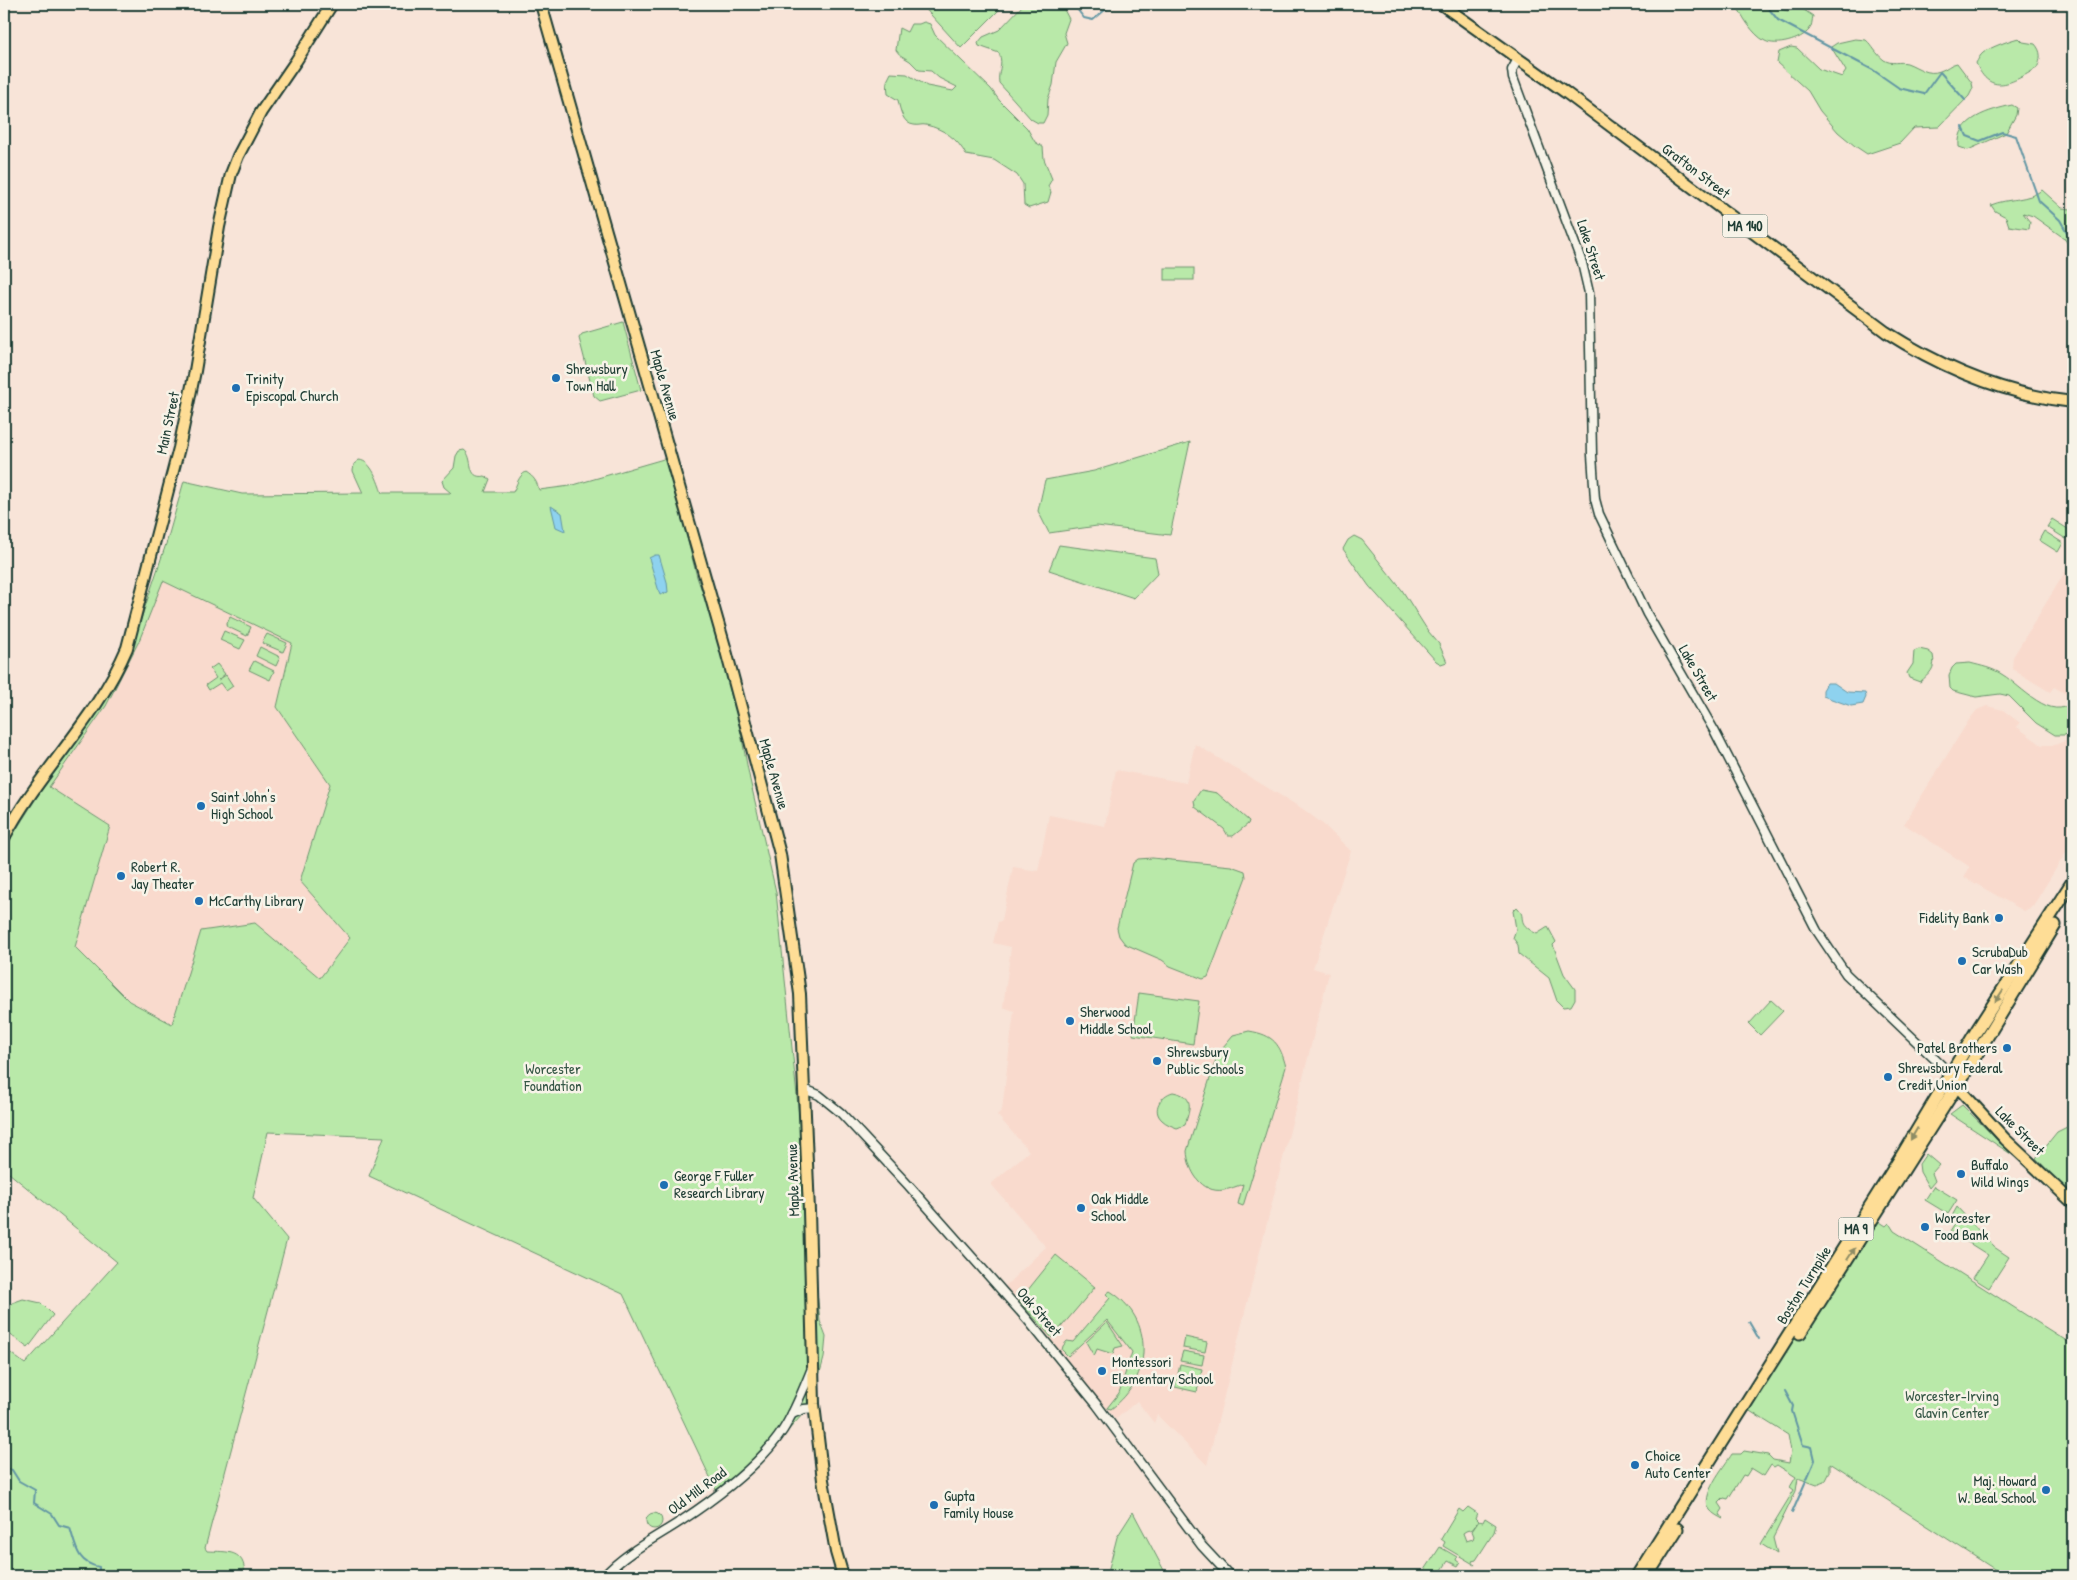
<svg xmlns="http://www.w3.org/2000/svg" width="2077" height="1580" font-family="'Patrick Hand',sans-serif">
<rect width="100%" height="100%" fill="#f8e4d8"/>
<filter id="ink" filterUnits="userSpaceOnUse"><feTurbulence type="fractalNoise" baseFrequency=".02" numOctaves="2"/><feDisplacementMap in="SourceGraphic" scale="10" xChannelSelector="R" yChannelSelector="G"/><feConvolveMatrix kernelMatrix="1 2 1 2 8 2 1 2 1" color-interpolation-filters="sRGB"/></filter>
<g filter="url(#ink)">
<g fill="#f9dacd">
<polygon points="2073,559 2073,691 2066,694 2054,687 2050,692 2012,669 2013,657"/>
<polygon points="162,581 293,643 277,707 330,783 300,881 350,938 320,978 255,923 201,931 173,1024 130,1001 75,947 110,826 48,787 106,706 139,641"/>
<polygon points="1987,706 2003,710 2020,723 2017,727 2042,745 2055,745 2069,739 2073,733 2073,841 2033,906 2024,911 1964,877 1970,867 1904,824 1969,720 1977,710"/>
<polygon points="1195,744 1303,809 1324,825 1351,851 1313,968 1329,973 1207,1465 1157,1415 1154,1423 1137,1401 1116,1419 1004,1287 1046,1247 991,1184 1029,1151 997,1115 1002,1110 1014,1011 1003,1007 1011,947 993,943 998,922 1002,920 1013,867 1038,871 1049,815 1105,826 1116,770 1186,783"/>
</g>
<g fill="#b9e9a9" stroke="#6c936e" fill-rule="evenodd">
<polygon points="921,4 1005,4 961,48"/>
<path d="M1024 4H1061L1069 19 1064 33 1067 43 1056 62 1053 85 1048 99 1047 115 1043 123H1038L1031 119 999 83C997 71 1004 66 999 53L979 46 978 43 983 37 999 30Z"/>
<path d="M1736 4H1775L1781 9 1788 11 1798 6 1813 16C1812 20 1812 27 1809 30 1801 40 1776 47 1765 41 1752 34 1742 16 1736 4Z"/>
<path d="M924 22 930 24 935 35 991 89 999 100 1027 128 1035 142 1043 147 1044 159 1052 179 1048 186 1051 192 1048 202 1029 208 1024 205 1023 184 1017 175 994 160 966 155C958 139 944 129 926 125 922 124 918 126 914 125 903 124 900 110 898 100L888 94 887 81 891 73 907 74 927 86 953 91 957 87 939 78 931 71 919 70 910 61 900 55 896 50 899 28 907 32 911 24H919Z"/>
<path d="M2019 38 2023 42 2035 44C2042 52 2041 59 2037 68 2012 83 1990 97 1976 63 1978 60 1980 55 1983 53 1988 48 2013 39 2019 38Z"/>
<path d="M1855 39 1866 40C1873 46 1876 54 1884 60 1892 65 1899 61 1907 63 1918 67 1928 76 1940 71 1947 69 1950 64 1957 63L1972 83 1973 88 1969 96 1939 127 1914 128 1900 143 1867 154 1855 146 1838 132 1820 111 1808 91 1777 63 1779 52 1791 47 1797 48 1819 69 1842 77 1846 71 1831 47 1837 43Z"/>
<path d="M2012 105 2017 108 2016 115 2006 133 1968 150 1959 147C1956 118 1991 110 2012 105Z"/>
<path d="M2042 190 2062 208 2071 209 2073 212V252L2064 238 2033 216 2023 213 2030 222 2029 229 2009 226 2006 217 1995 211 1991 205C2008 198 2028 201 2042 190Z"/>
<rect x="1165" y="268" width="29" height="12"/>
<polygon points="623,322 641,390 600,401 594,396 579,338 582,334"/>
<polygon points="1190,442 1170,535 1097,526 1049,533 1038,511 1045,480 1094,471"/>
<path d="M464 450C475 457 465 480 485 476L490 479 485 492H513C517 485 518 476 526 472 534 477 537 482 539 490L570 486 667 458 697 577 726 657 750 780 776 892 820 1321 826 1337 824 1358 816 1387 803 1414 765 1456 719 1496 623 1294 369 1176 384 1137 268 1132 253 1198 287 1239 205 1548 207 1551C228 1552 245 1549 245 1576H4V1348L25 1364 117 1262 9 1173 4 1179V849L42 789 107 698 132 646 167 541 184 481 242 494 363 493 353 471 354 464 359 460C372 461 378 482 382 493H451L444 487 442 481 454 468 456 456 459 451ZM163 581 292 643 277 707 330 784 300 881 350 938 320 978 255 923 201 931 172 1024 129 1001 75 947 110 826 49 787 106 706 139 641Z"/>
<polygon points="2052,519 2071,531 2066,539 2047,527"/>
<polygon points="2044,531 2063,543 2058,552 2039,540"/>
<polygon points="1354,536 1362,540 1402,590 1428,631 1439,644 1447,662 1441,664 1436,661 1369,586 1343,549 1348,540"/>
<polygon points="1059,545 1155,558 1158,573 1134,598 1049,570"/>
<polygon points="230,617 251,627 247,636 226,626"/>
<polygon points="224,631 245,640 240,649 220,640"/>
<polygon points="267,634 287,643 283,652 262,643"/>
<polygon points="260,647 280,657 276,666 256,656"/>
<path d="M1919 649 1928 651 1933 655C1936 669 1930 673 1920 682L1909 678 1907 673 1913 664 1914 651Z"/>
<polygon points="254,661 274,671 270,680 249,670"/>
<path d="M1970 663C1981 666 1993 668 2003 675 2020 685 2052 724 2073 701V727L2065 735H2055L2036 723 2009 696 2000 694 1976 697 1953 691 1950 688 1949 675 1952 668 1956 664Z"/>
<polygon points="217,664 225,674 218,680 226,675 233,686 226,691 220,683 209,690 206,685 216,678 210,669"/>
<polygon points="1201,790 1217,793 1249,821 1248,824 1233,836 1228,836 1224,829 1195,807 1194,800"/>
<polygon points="1152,858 1231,866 1245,871 1246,877 1208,977 1203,979 1170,966 1162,960 1125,944 1119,936 1117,928 1133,863 1138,859"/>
<path d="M1517 907C1528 918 1514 922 1537 934L1548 927 1556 942 1553 945 1564 974 1575 989V999L1571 1006 1563 1007 1557 1001 1549 978 1519 954 1518 945 1513 938 1516 929 1513 911Z"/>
<polygon points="1139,993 1199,1001 1193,1044 1133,1035"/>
<polygon points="1771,1000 1783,1011 1760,1035 1749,1024"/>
<path d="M1249 1031C1274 1035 1280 1044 1286 1067L1243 1206 1238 1204 1243 1184C1237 1186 1230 1189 1224 1190 1201 1194 1188 1170 1187 1151L1218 1053 1233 1035Z"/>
<path d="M1173 1092C1195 1096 1190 1108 1185 1125L1177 1128C1172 1126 1166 1124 1162 1120 1151 1110 1161 1095 1173 1092Z"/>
<polygon points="1962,1105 2014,1156 1950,1114"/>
<polygon points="2073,1124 2073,1198 2036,1158 2057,1132"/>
<polygon points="1926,1154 1939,1165 1932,1173 1935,1181 1929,1188 1920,1172 1919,1164"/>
<polygon points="1934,1186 1957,1200 1948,1214 1925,1200"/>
<polygon points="1957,1207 1994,1247 2009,1257 1989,1288 1973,1278 1988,1255 1950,1231 1957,1220 1952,1216"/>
<path d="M1869 1215 1886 1226 1889 1223 1894 1231 2073 1345V1576H2005L1830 1463V1472L1825 1482 1817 1485 1798 1478 1796 1491 1773 1538 1777 1554 1761 1544 1794 1490 1790 1487 1796 1477 1777 1465 1774 1467 1771 1465 1764 1476 1751 1468 1746 1476 1743 1475 1728 1499 1724 1498 1719 1503 1723 1509 1719 1515 1724 1518 1723 1519C1719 1517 1713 1514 1710 1510 1699 1496 1724 1467 1732 1454H1741L1744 1451 1768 1455 1773 1460 1789 1463 1791 1451 1788 1435 1745 1408Z"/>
<polygon points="1056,1255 1095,1287 1052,1338 1019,1301"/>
<path d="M1110 1291C1155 1319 1153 1378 1111 1409L1107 1408 1119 1393 1132 1352 1107 1320 1068 1356 1062 1350 1063 1346 1067 1341 1073 1342 1110 1298 1106 1294Z"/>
<polygon points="23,1299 41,1303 53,1315 28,1348 4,1330 4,1311 12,1303"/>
<polygon points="1107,1322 1123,1346 1115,1348 1113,1354 1097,1349 1094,1356 1086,1342"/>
<polygon points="1185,1337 1207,1342 1205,1352 1183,1348"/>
<polygon points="1183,1351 1204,1355 1202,1365 1180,1361"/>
<polygon points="1180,1364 1202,1369 1200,1379 1178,1374"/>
<polygon points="1177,1377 1199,1382 1197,1392 1175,1387"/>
<polygon points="1468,1507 1477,1513 1475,1518 1478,1521 1473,1529 1466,1531 1463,1533 1466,1541 1473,1539 1474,1536 1472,1531 1479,1521 1483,1522 1485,1518 1496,1525 1494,1532 1476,1560 1472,1561 1475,1565 1443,1546 1445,1542 1441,1539 1459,1509 1463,1512"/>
<polygon points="1133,1512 1167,1576 1107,1576 1117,1537"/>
<circle cx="654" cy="1521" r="8"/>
<polygon points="1440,1547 1457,1557 1456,1560 1460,1563 1458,1566 1448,1561 1438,1576 1421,1576"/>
</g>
<g fill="#8ed2ef" stroke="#6296a4">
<polygon points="551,506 562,513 565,531 556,527"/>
<polygon points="655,555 659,555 667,582 668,592 660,595 649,558"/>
<polygon points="1827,683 1834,683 1847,692 1865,693 1866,697 1863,704 1851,706 1823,696 1823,690"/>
</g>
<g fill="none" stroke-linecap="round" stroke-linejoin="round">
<g stroke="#6296a4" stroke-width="2">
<polyline points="1073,4 1084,18 1093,20 1112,4"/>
<polyline points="1765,4 1778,20 1873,70 1899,88 1924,94 1940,72 1965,100"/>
<polyline points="1963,127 1967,136 1980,141 2002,132 2016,136 2039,201 2060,220 2073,243"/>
<polyline points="1749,1322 1759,1339"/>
<polyline points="1785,1391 1793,1406 1792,1411 1803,1445 1812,1447 1815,1460 1792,1513"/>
<path d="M4 1468 12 1470 19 1481 35 1490 34 1503 52 1514 59 1525 70 1528C76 1547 77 1563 99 1567V1576"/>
</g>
<defs>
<g id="minor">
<polyline points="1518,59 1512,70 1513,78 1582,263 1589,293 1592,455 1595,499 1599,514 1647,614 1715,732 1817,931 1846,974 1941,1065 1949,1076"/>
<polyline points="804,1089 819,1095 841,1113 909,1186 1027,1319 1097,1405 1202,1546 1230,1576"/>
<polyline points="792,1414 804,1409 815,1408"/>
<path d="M604 1576C625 1553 655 1538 681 1521 716 1498 760 1465 783 1430 795 1411 803 1390 812 1368"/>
</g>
<g id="major">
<polyline points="541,4 725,647 780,854 800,994 809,1211 814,1404 823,1480 836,1552 843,1576"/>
<path d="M1441 4 1565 92 1886 332C1944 369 2005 395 2073 402"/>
<path d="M4 838C39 771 97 719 127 648L179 448 195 371 219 227 231 174 238 156 261 112 296 61 332 4"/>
<polyline points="1953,1082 2005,1139 2073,1203"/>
</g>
<g id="highway">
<polyline points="1800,1333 1965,1073 2055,925"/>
<polyline points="1637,1576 1898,1162 1977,1030 2073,881"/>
<polyline points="1647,1576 1677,1529"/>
</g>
</defs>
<use href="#minor" stroke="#1f3d34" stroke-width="11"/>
<use href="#major" stroke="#1f3d34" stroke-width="14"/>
<use href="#highway" stroke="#1f3d34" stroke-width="15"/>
<use href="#minor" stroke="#f7f3e8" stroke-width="8"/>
<use href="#major" stroke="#fedd96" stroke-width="10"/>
<use href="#highway" stroke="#fedd96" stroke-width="11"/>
</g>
<defs><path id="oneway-solid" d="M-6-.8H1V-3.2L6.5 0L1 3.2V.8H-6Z" transform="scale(1.25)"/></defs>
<g fill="#8e8d65">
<use href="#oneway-solid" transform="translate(1999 996) rotate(123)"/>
<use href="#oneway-solid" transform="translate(1914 1134) rotate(120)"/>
<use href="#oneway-solid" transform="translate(1851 1254) rotate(-57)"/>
</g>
</g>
<g fill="#1f6fb2" stroke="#f7f3e8" stroke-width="2">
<circle cx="556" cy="378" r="5"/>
<circle cx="236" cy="388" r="5"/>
<circle cx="201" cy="806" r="5"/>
<circle cx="121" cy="876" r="5"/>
<circle cx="199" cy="901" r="5"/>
<circle cx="1999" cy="918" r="5"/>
<circle cx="1962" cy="961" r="5"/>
<circle cx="1070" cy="1021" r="5"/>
<circle cx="2007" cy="1048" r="5"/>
<circle cx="1157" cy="1061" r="5"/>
<circle cx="1888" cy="1077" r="5"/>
<circle cx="1961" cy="1174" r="5"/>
<circle cx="664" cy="1185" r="5"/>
<circle cx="1081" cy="1208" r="5"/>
<circle cx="1925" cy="1227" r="5"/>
<circle cx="1102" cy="1371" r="5"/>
<circle cx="1635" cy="1465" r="5"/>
<circle cx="2046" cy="1490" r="5"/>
<circle cx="934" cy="1505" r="5"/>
</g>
<g text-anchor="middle" stroke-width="5" stroke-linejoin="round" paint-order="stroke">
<g fill="#f7f3e8" stroke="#60746a" stroke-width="1">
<rect x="1722.5" y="214.5" width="45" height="23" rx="4"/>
<rect x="1838.5" y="1217.5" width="35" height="23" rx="4"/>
</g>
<g font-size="14" font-weight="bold" fill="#1f3d34">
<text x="1745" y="231">MA 140</text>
<text x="1856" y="1234">MA 9</text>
</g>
<g font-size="15" fill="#1f3d34" stroke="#f7f3e8">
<text transform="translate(1696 171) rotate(37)" y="5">Grafton Street</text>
<text transform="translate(1591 250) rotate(72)" y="5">Lake Street</text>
<text transform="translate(665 385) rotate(74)" y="5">Maple Avenue</text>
<text transform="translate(168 423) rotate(-78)" y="5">Main Street</text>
<text transform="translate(1698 673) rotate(60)" y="5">Lake Street</text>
<text transform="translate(774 774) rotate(74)" y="5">Maple Avenue</text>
<text transform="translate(2020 1131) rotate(45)" y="5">Lake Street</text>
<text transform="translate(793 1180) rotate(-92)" y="5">Maple Avenue</text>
<text transform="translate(1804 1285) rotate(-58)" y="5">Boston Turnpike</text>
<text transform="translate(1039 1312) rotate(49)" y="5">Oak Street</text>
<text transform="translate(697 1491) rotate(-37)" y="5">Old Mill Road</text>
</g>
<g font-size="15" fill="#1f3d34" stroke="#f7f3e8" text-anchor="start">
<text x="566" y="374">Shrewsbury<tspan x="566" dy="17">Town Hall</tspan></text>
<text x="246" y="384">Trinity<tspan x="246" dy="17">Episcopal Church</tspan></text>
<text x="211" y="802">Saint John's<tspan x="211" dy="17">High School</tspan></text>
<text x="131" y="872">Robert R.<tspan x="131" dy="17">Jay Theater</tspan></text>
<text x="209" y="906">McCarthy Library</text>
<text x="1989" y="923" text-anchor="end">Fidelity Bank</text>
<text x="1972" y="957">ScrubaDub<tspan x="1972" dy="17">Car Wash</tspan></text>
<text x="1080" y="1017">Sherwood<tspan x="1080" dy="17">Middle School</tspan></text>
<text x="1997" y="1053" text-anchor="end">Patel Brothers</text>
<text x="1167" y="1057">Shrewsbury<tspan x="1167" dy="17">Public Schools</tspan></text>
<text x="1898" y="1073">Shrewsbury Federal<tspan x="1898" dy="17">Credit Union</tspan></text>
<text x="1971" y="1170">Buffalo<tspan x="1971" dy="17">Wild Wings</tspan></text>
<text x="674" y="1181">George F Fuller<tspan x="674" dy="17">Research Library</tspan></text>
<text x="1091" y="1204">Oak Middle<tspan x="1091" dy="17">School</tspan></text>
<text x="1935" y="1223">Worcester<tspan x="1935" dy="17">Food Bank</tspan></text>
<text x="1112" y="1367">Montessori<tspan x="1112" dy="17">Elementary School</tspan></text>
<text x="1645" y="1461">Choice<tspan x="1645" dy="17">Auto Center</tspan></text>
<text x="2036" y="1486" text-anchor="end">Maj. Howard<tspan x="2036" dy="17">W. Beal School</tspan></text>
<text x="944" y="1501">Gupta<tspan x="944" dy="17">Family House</tspan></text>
</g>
<g font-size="15" fill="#365746" stroke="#f7f3e8">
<text x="553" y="1074">Worcester<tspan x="553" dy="17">Foundation</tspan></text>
<text x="1952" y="1401">Worcester-Irving<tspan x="1952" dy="17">Glavin Center</tspan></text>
</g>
</g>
<rect width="2077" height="1580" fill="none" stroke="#f7f3e8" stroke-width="20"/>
<rect x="10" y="10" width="2057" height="1560" fill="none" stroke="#1f3d34" stroke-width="2" filter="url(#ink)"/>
</svg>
